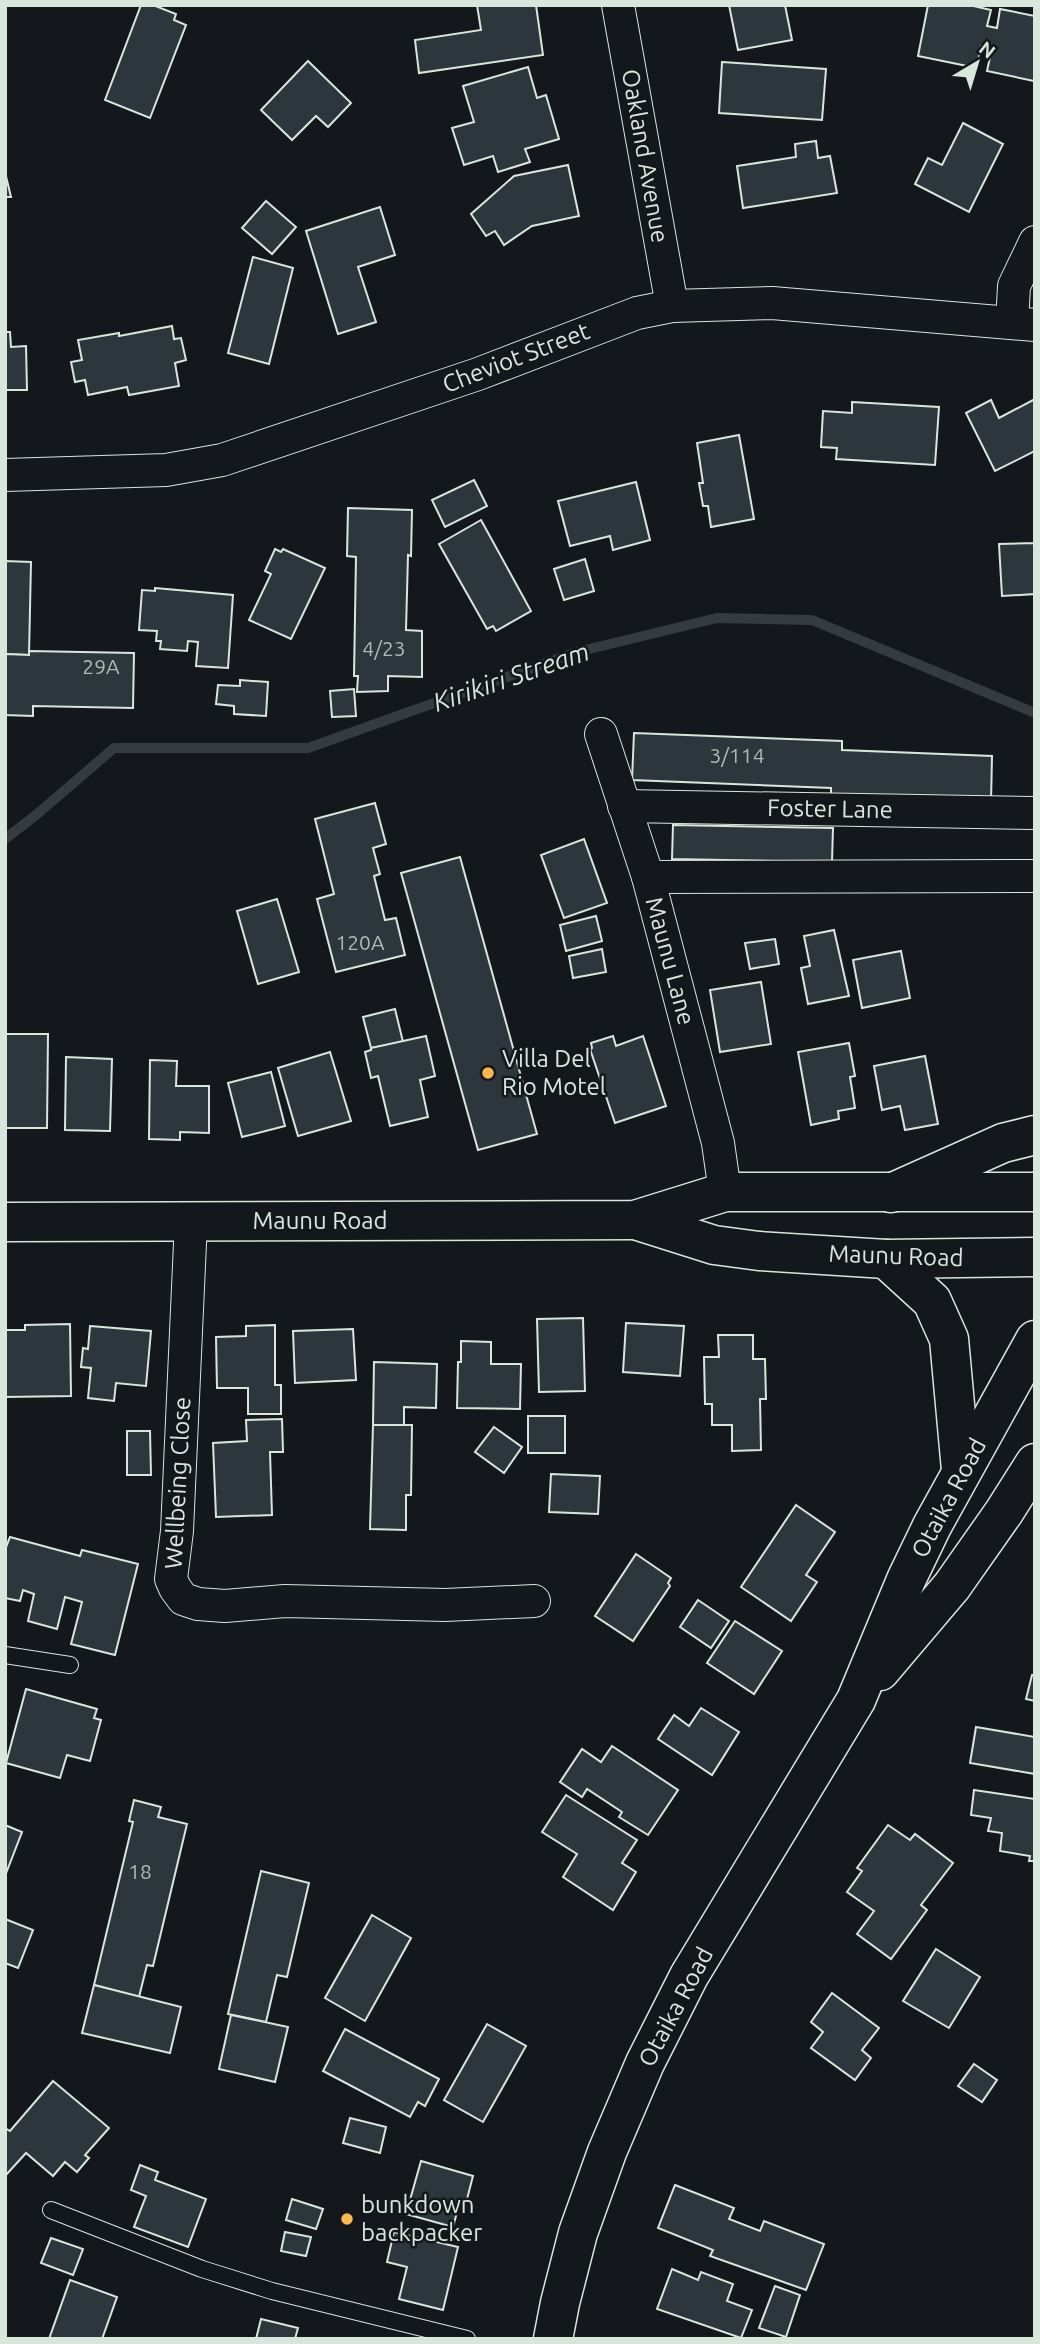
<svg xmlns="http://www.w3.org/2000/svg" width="1040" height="2344" font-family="Ubuntu,sans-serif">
<rect width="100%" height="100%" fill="#14181c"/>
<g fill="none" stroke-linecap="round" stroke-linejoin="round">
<polyline stroke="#363b3e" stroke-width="10" points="5,839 36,815 114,748 308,748 577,652 717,618 812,620 1035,713"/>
</g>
<g fill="#2c363c" stroke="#d8e6dc" stroke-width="2">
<polygon points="141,5 153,5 176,14 174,20 186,25 150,118 105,100"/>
<polygon points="477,5 536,5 543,55 419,73 415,40 481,30"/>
<polygon points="729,5 785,5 792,40 738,50"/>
<polygon points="928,5 969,5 991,10 987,26 997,28 1000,9 1035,16 1034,81 987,71 992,48 981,46 977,68 918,56"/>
<polygon points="308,61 351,103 328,127 316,116 292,140 261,110"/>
<polygon points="722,62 826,69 822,120 719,113"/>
<polygon points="528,67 537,98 546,95 559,139 525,149 530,162 498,172 493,156 464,165 452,128 474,122 463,86"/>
<polygon points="963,123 1003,144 969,212 915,184 928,158 942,165"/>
<polygon points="816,141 818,158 830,156 837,193 743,208 737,166 796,157 795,144"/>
<polygon points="568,165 579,216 532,226 504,245 495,231 486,236 471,214 514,176"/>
<polygon points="5,172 11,197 5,197"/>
<polygon points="266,201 296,227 272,254 242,228"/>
<polygon points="380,207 395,255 358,267 376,322 338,334 306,231"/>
<polygon points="253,257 293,268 269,364 228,353"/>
<polygon points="172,326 174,339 181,338 186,360 175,363 179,386 129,395 127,387 88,395 85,380 75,382 71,362 82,360 78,340 119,333 119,336"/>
<polygon points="5,332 10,332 11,347 26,346 27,390 5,390"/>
<polygon points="1035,399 1035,451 995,471 966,413 991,400 999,418"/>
<polygon points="852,402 939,407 935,465 836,459 837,448 821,447 823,411 852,413"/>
<polygon points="739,435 754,519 711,527 708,506 703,506 699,483 703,483 697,443"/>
<polygon points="474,480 487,506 445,527 432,500"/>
<polygon points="636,482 650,540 613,550 610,536 570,546 558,501"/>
<polygon points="348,508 412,510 411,556 408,555 406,630 422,631 422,677 388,676 388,691 357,692 358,676 354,676 356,557 347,556"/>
<polygon points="481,520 531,611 496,631 493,626 487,629 439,544"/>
<polygon points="1034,525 1035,525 1035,594 1002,596 999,544 1034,543"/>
<polygon points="275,549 281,552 283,549 325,568 291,639 249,620 271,574 265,571"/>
<polygon points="585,559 594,591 564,600 554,569"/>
<polygon points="5,561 31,562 29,655 5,654"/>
<polygon points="155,588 233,595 228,668 196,666 198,642 188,641 187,651 160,649 161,641 156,641 157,631 139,630 142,590 155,591"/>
<polygon points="29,651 134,653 133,708 33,706 33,716 5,715 5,654 29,655"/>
<polygon points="240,680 268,682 266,716 234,714 234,706 216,704 218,685 240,686"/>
<polygon points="354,689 356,716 332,717 330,691"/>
<polygon points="634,733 842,741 842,750 992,756 991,802 831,795 831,788 632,780"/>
<polygon points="375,803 386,844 373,848 380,874 374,876 385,920 396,918 405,955 336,972 317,899 334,894 315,819"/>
<polygon points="673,825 833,828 832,862 672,859"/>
<polygon points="584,839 607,903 564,918 541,855"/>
<polygon points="460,857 537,1134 478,1150 401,873"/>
<polygon points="277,899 299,972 258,984 237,911"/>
<polygon points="596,916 602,941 566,951 560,925"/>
<polygon points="834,930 849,996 808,1004 801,968 810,966 804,936"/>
<polygon points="775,939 779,964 750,969 745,943"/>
<polygon points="602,949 606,972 573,978 569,956"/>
<polygon points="901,951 910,998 862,1008 853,960"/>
<polygon points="761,982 771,1044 720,1052 710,990"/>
<polygon points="395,1009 403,1042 371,1048 363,1017"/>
<polygon points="5,1034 48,1034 47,1128 5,1128"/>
<polygon points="426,1036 435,1076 420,1080 428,1117 390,1126 378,1076 371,1078 365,1052 371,1050 371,1048"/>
<polygon points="613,1036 616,1046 643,1036 666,1106 615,1123 590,1049 592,1048 591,1043"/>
<polygon points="849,1043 855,1076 850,1077 855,1108 838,1111 839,1119 811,1125 798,1052"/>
<polygon points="330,1052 351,1121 298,1136 278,1068"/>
<polygon points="925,1056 938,1124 905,1130 900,1106 882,1110 874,1066"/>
<polygon points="66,1057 112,1059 110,1131 65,1130"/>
<polygon points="150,1060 177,1061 176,1086 209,1086 209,1133 180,1132 180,1140 149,1139"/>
<polygon points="271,1072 285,1126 242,1137 228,1083"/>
<polygon points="583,1318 585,1391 539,1392 537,1319"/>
<polygon points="626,1323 684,1326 680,1376 623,1372"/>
<polygon points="70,1324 71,1396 5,1397 5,1330 25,1330 25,1325"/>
<polygon points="275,1325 275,1385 281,1385 281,1414 248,1414 248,1388 217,1388 216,1337 246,1336 246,1326"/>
<polygon points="90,1326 151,1331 146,1386 116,1383 114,1401 88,1398 91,1368 81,1367 83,1348 88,1349"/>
<polygon points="353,1329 356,1380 295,1383 293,1331"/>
<polygon points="718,1335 753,1335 753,1359 765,1359 766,1399 760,1399 761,1450 732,1451 732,1425 712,1425 712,1404 705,1404 704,1357 719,1357"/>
<polygon points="461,1341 491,1342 491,1364 521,1364 520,1409 457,1408 458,1362 461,1362"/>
<polygon points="374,1362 437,1364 436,1408 404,1407 404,1425 373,1425"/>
<rect x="528" y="1416" width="37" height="37"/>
<polygon points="282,1419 283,1452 270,1452 272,1515 216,1517 213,1443 247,1441 246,1420"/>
<polygon points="373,1425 412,1425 411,1495 406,1495 406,1530 370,1529"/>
<polygon points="494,1427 522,1447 504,1473 475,1452"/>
<polygon points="127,1431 150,1431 151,1475 127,1475"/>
<polygon points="551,1474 600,1476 598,1514 549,1512"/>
<polygon points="796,1505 835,1532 806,1575 817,1582 791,1621 741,1587"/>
<polygon points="10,1537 80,1556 82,1550 138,1564 115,1655 71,1644 82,1602 65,1597 57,1629 28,1621 34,1594 23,1590 20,1601 5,1598 5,1550"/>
<polygon points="636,1554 671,1578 668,1583 670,1586 633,1641 595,1616"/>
<polygon points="698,1600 729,1621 711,1648 680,1627"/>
<polygon points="735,1621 782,1651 754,1694 707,1663"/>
<polygon points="1032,1675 1035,1675 1035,1701 1026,1699"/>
<polygon points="26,1689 97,1709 94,1718 101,1720 90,1761 67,1755 60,1778 6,1763"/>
<polygon points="701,1708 739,1732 712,1775 658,1739 674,1715 689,1726"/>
<polygon points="976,1727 1035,1737 1035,1774 970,1763"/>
<polygon points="612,1746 678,1790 648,1835 619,1817 622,1812 587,1789 582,1797 560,1782 582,1749 601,1762"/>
<polygon points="974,1790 1035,1799 1035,1861 1029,1861 1030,1856 1000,1851 1002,1833 988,1831 991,1818 971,1815"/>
<polygon points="566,1795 637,1840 622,1863 636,1872 613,1910 563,1877 577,1854 542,1832"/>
<polygon points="134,1800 161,1807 158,1817 187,1824 153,1966 147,1965 139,1997 94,1985 133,1822 129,1821"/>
<polygon points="5,1825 22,1832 5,1876"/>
<polygon points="888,1825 910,1840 915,1834 953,1863 921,1905 927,1910 891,1959 857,1934 874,1911 847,1892 862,1871 857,1868"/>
<polygon points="261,1871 309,1883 287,1977 277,1975 266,2022 228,2014"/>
<polygon points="372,1915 411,1938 365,2021 325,1998"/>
<polygon points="5,1919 33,1930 18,1968 5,1963"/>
<polygon points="936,1949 980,1977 949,2028 903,2001"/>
<polygon points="94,1985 181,2007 170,2053 82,2033"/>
<polygon points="832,1993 879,2028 862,2050 871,2058 855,2080 811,2048 823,2032 811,2022"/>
<polygon points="231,2015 288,2027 275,2082 219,2069"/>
<polygon points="487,2024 526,2046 483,2122 444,2100"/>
<polygon points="345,2029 439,2079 425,2106 418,2102 410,2117 323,2071"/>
<polygon points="974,2064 997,2080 982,2102 958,2086"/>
<polygon points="53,2081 109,2128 85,2155 89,2158 77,2172 65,2162 53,2176 26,2153 6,2175 5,2128 10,2131"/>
<polygon points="350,2118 386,2127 380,2153 343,2143"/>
<polygon points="421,2161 473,2176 466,2203 460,2201 453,2227 406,2214"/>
<polygon points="140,2165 158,2172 155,2180 206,2199 188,2247 134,2227 146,2196 131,2190"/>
<polygon points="675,2185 734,2208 729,2219 760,2231 764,2221 824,2244 806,2290 710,2256 713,2250 658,2228"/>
<polygon points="292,2199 323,2209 316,2229 286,2220"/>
<polygon points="285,2232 311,2237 306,2256 281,2251"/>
<polygon points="394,2232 458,2247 443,2310 399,2299 407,2267 387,2262"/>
<polygon points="51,2238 83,2249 73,2275 41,2263"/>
<polygon points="672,2269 698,2280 701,2272 733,2284 727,2301 752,2310 741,2338 657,2309"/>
<polygon points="70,2280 117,2297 102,2339 49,2339"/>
<polygon points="775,2286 800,2295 786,2337 759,2328"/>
<polygon points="261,2319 298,2328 295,2339 256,2339"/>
</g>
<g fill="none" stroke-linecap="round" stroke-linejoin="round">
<defs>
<g id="lane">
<polyline points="5,1655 70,1665"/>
<polyline points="51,2210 202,2269 272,2291 467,2339"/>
</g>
<g id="street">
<polyline points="618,5 672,306"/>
<polyline points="1012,323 1014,286 1035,242"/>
<polyline points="5,475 166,470 222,460 478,374 637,313 672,306 772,303 1035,325"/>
<polyline points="601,734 648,877 718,1143 725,1192"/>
<polyline points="624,806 1035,813"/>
<polyline points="648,877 1035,876"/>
<polyline points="191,1221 177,1531 171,1579 175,1588 183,1599 198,1604 225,1606 285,1601 445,1605 534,1601"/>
</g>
<g id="primary">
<polyline points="635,1220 714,1245 759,1251 886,1259 1035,1257"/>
<polyline points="5,1222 635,1220 725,1192 1035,1192"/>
</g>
<g id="highway">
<polyline points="891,1193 1003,1143 1035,1135"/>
<polyline points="886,1259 932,1301 949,1339 961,1470"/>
<polyline points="880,1671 952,1586 1004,1512 1035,1463"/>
<polyline points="553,2339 560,2303 578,2233 607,2152 645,2063 689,1976 856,1700 906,1580 932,1526 1035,1340"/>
</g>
</defs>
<use href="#lane" stroke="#d8e6dc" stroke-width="18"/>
<use href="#street" stroke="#d8e6dc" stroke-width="34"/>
<use href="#primary" stroke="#d8e6dc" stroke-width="41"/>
<use href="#highway" stroke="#d8e6dc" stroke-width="41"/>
<use href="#lane" stroke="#14181c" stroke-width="16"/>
<use href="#street" stroke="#14181c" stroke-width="32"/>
<use href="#primary" stroke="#14181c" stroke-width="38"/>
<use href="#highway" stroke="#14181c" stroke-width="38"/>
</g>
<g fill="#ffb74d" stroke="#14181c" stroke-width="2.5">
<circle cx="488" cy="1073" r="7"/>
<circle cx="347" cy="2219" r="7"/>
</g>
<g text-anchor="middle" stroke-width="5" stroke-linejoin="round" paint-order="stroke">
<g font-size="21" fill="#adbab4">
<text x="384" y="656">4/23</text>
<text x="101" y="674">29A</text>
<text x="737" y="763">3/114</text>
<text x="360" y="950">120A</text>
<text x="140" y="1879">18</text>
</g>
<g font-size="24" fill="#d8e6dc" stroke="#14181c">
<text transform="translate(645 156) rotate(80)" y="8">Oakland Avenue</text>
<text transform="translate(516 358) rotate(-21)" y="8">Cheviot Street</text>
<text transform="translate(830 809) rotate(1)" y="8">Foster Lane</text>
<text transform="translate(670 961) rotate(75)" y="8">Maunu Lane</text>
<text x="320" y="1229">Maunu Road</text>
<text transform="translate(896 1256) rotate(2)" y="8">Maunu Road</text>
<text transform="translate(178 1483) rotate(-87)" y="8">Wellbeing Close</text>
<text transform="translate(949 1498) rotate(-62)" y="8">Otaika Road</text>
<text transform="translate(676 2007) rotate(-62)" y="8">Otaika Road</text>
</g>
<g font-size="24" fill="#d8e6dc" stroke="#14181c" text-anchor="start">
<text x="502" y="1067">Villa Del<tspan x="502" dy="28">Rio Motel</tspan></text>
<text x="361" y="2213">bunkdown<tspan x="361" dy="28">backpacker</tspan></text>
</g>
<g font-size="26" font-style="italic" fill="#d8e6dc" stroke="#14181c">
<text transform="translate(511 677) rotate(-19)" y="9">Kirikiri Stream</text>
</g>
</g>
<rect width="1040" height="2344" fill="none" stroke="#d8e6dc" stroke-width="14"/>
<g transform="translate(977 63) rotate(38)" stroke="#14181c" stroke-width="5" paint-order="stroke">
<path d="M0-5L12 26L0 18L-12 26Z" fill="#d8e6dc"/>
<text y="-10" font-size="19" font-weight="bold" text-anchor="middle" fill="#d8e6dc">N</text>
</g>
</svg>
